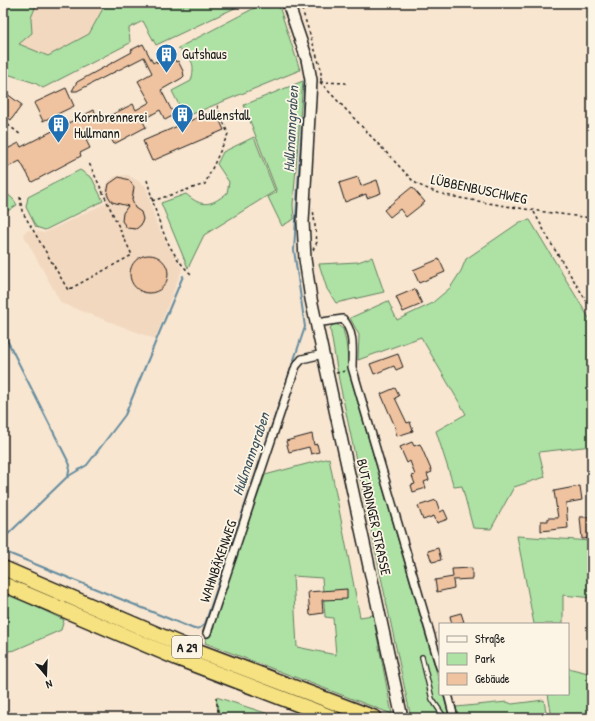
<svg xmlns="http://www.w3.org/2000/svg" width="595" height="721" font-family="'Patrick Hand',sans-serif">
<rect width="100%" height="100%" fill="#f8e6d0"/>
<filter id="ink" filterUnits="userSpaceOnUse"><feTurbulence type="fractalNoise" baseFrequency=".025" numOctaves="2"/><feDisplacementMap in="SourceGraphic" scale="8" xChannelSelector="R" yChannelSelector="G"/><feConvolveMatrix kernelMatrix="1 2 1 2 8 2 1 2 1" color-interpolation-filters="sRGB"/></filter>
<g filter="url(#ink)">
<g fill="#f2d8bf">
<polygon points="37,3 106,3 89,34 48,56 18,44 32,33 31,18"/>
<polygon points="128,175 146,186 156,223 182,269 155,339 61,303 23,234 28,230 44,233 106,203 105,187 109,181 116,176"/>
</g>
<g fill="#ade2a4" stroke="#647f60" fill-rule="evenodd">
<polygon points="3,3 37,3 31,18 32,33 19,44 48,56 89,34 106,3 235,3 237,7 156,45 143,21 129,28 130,43 43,88 35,83 4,73 3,75"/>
<path d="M264 3H278L300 70 185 117 172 91 191 81C196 63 192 59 178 48Z"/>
<polygon points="303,81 293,205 294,219 282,226 268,197 277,192 244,105"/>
<path d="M254 137 275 191 204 235 188 268 161 203 186 194C202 208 211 206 227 193L229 182 217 164 223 152Z"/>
<polygon points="80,170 92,178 103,201 45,230 36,227 26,207 28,197"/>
<polygon points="3,190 14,200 17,205 3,214"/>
<polygon points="530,220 592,323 592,446 539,452 545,477 514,487 491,529 473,528 462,486 454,487 436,431 466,414 421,337 358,360 359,335 350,318 388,301 397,320 431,304 450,288 461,271 466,259 520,222"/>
<polygon points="372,257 384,292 336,303 327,289 319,264 358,262"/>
<polygon points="335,323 343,329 346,342 350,375 440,684 440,694 443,694 450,718 411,718 339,380 330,328"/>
<path d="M329 458 360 617 373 615 392 714 205 643 265 475ZM293 576 322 578 325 617 333 618 336 655 297 647Z"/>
<polygon points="517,536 592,541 592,598 563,595 563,624 534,624"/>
<polygon points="3,591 64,620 61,630 15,650 3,652 3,623 9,617 3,612"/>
<polygon points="568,668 592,674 592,718 552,718 548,694 568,694"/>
<polygon points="216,697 281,718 219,718"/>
<polygon points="544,700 547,718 458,718 456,707 507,702 512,704"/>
</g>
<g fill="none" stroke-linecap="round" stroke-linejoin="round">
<g stroke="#658c9f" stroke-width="2">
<polyline points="292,31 303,67"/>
<polyline points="3,332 70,465 68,477"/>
<polyline points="3,539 67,477 87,465 125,415 183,276"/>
<polyline points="3,551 194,629 200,628 205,624 305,327 294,250 305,76"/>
</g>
</g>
<g fill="#f0c3a0" stroke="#1c1c1c">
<polygon points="143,44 153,63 156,61 157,63 169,56 171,59 173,57 176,62 178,61 183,71 184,76 182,78 161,90 174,115 165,120 160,110 142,120 146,127 114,144 108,133 103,135 102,132 86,140 90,148 80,153 81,156 32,182 20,161 6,168 3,162 3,151 19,143 21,147 94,110 99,121 133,104 136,110 150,102 138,81 152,73 144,57 77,91 72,91 77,82 132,52 131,50"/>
<polygon points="66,88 74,106 43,121 34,103"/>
<polygon points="3,91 22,105 11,120 3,114"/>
<polygon points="215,110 224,130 152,161 143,141"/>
<polygon points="119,177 129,180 134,187 132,200 135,208 141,212 143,219 141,225 136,229 127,228 122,221 123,213 128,206 112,202 107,194 109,184"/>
<polygon points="358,177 361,186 377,180 381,193 367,198 366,194 345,202 339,183"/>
<polygon points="412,187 425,202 406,217 400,209 390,217 384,210"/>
<circle cx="149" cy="274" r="19"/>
<polygon points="439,259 445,272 419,283 413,270"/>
<polygon points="415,289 422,304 403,312 396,297"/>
<polygon points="398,354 403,367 396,370 394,366 374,374 370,364"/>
<polygon points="395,388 399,396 395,398 407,423 410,422 413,431 397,436 395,429 396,429 381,394"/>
<polygon points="312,434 314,445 317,444 319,452 311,454 309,447 289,452 286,441"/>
<polygon points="412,442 414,446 420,444 432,472 427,474 429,480 424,482 426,488 413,492 411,485 415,484 412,476 415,475 410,461 407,463 400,447"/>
<polygon points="580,486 582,500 566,503 568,528 541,531 541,521 548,521 548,518 558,518 554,491"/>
<polygon points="436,500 440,512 444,510 448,519 437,523 434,516 423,520 418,506"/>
<polygon points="580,517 592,517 592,538 582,539"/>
<polygon points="438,548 441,560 432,562 428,551"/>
<polygon points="472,568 472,579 453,580 454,588 437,592 435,580 453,577 452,569"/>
<polygon points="347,589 347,599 322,600 323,613 310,615 308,592"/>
<polygon points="461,613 464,622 452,624 450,616"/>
</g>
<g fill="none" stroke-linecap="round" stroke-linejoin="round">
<defs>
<polyline id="lane" points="422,657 432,699 444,717 449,718"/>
<g id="street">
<path d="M316 323 343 319C355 333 352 350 352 367L440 667"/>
<polyline points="207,633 296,366 302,359 323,354"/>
<polyline points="448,694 454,718"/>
</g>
<polyline id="secondary" points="288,3 307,59 311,80 303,222 305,259 311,299 402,718"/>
<g id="highway">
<polyline points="3,568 182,645 375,718"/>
<polyline points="3,584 177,658 334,718"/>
</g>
</defs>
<use href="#lane" stroke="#1c1c1c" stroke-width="6"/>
<use href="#street" stroke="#1c1c1c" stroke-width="10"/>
<use href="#secondary" stroke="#1c1c1c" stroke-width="14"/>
<use href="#highway" stroke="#1c1c1c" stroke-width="17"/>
<g stroke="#1c1c1c" stroke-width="1.5" stroke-dasharray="3 3" stroke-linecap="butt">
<polyline points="300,3 321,69 321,81"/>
<path d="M320 82 414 182C437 196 462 198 488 203 523 209 557 214 592 218"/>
<polyline points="320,82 346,83"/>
<polyline points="3,121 21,135"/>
<polyline points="3,144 8,141"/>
<path d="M147 180C156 213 165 251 192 275"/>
<polyline points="20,197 22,211 68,290 132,255 89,163"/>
<polyline points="152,201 205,184 228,134 217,105"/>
<polyline points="534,212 552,245 592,310"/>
<polyline points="313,250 317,242 313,209"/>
<polyline points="336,373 346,371"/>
<polyline points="216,697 219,718"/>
</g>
<use href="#lane" stroke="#fcf5e5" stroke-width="3.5"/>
<use href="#street" stroke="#fcf5e5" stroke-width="7"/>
<use href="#secondary" stroke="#fcf5e5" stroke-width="11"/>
<use href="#highway" stroke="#f7e281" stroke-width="14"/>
</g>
</g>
<defs>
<symbol id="building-pin" viewBox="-11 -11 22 30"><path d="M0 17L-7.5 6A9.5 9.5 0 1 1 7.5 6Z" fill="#1f6fb2" stroke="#fcf5e5"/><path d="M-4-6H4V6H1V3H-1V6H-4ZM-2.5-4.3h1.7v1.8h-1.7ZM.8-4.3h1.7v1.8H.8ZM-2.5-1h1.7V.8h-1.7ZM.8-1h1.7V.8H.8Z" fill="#fff"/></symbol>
</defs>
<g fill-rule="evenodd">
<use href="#building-pin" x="154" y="42" width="25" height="34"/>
<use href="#building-pin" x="170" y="102" width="25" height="34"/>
<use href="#building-pin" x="46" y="112" width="25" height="34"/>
</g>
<g text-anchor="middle" stroke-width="3.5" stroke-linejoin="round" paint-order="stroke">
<rect fill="#fcf5e5" stroke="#5f5d58" stroke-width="1" x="172" y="636" width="30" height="22" rx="3"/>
<g font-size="13" font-weight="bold" fill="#1c1c1c">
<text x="187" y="652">A 29</text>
</g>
<g font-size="14" fill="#1c1c1c" stroke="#fcf5e5" text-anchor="start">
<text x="182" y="59">Gutshaus</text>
<text x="198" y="120">Bullenstall</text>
<text x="74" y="122">Kornbrennerei<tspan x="74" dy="16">Hullmann</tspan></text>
</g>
<g font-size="14" fill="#1c1c1c" stroke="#fcf5e5">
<text transform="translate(479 189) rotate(12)" y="5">LÜBBENBUSCHWEG</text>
<text transform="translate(374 517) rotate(78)" y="5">BUTJADINGER STRASSE</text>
<text transform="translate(218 561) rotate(-71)" y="5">WAHNBÄKENWEG</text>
</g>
<g font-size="15" font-style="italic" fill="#40545e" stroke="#fcf5e5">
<text transform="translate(291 129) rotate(-87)" y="5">Hullmanngraben</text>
<text transform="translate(251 454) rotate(-71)" y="5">Hullmanngraben</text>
</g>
</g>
<rect width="595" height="721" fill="none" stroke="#fcf5e5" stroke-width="16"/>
<rect x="8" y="8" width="579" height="705" fill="none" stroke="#1c1c1c" stroke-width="1.5" filter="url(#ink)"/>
<rect x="439" y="623" width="130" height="72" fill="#fcf5e5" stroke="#a29e95"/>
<rect x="447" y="636" width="20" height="6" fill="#fcf5e5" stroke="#a29e95"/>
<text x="475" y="643" font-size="12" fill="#1c1c1c">Straße</text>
<rect x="447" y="653" width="20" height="12" fill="#ade2a4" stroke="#a29e95"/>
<text x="475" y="663" font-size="12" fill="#1c1c1c">Park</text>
<rect x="447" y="673" width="20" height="12" fill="#f0c3a0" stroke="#a29e95"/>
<text x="475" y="683" font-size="12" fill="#1c1c1c">Gebäude</text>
<g transform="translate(46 675) rotate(161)" stroke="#fcf5e5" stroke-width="3" paint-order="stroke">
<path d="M0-3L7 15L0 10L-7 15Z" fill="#1c1c1c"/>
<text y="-6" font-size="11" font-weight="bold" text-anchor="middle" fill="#1c1c1c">N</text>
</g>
</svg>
